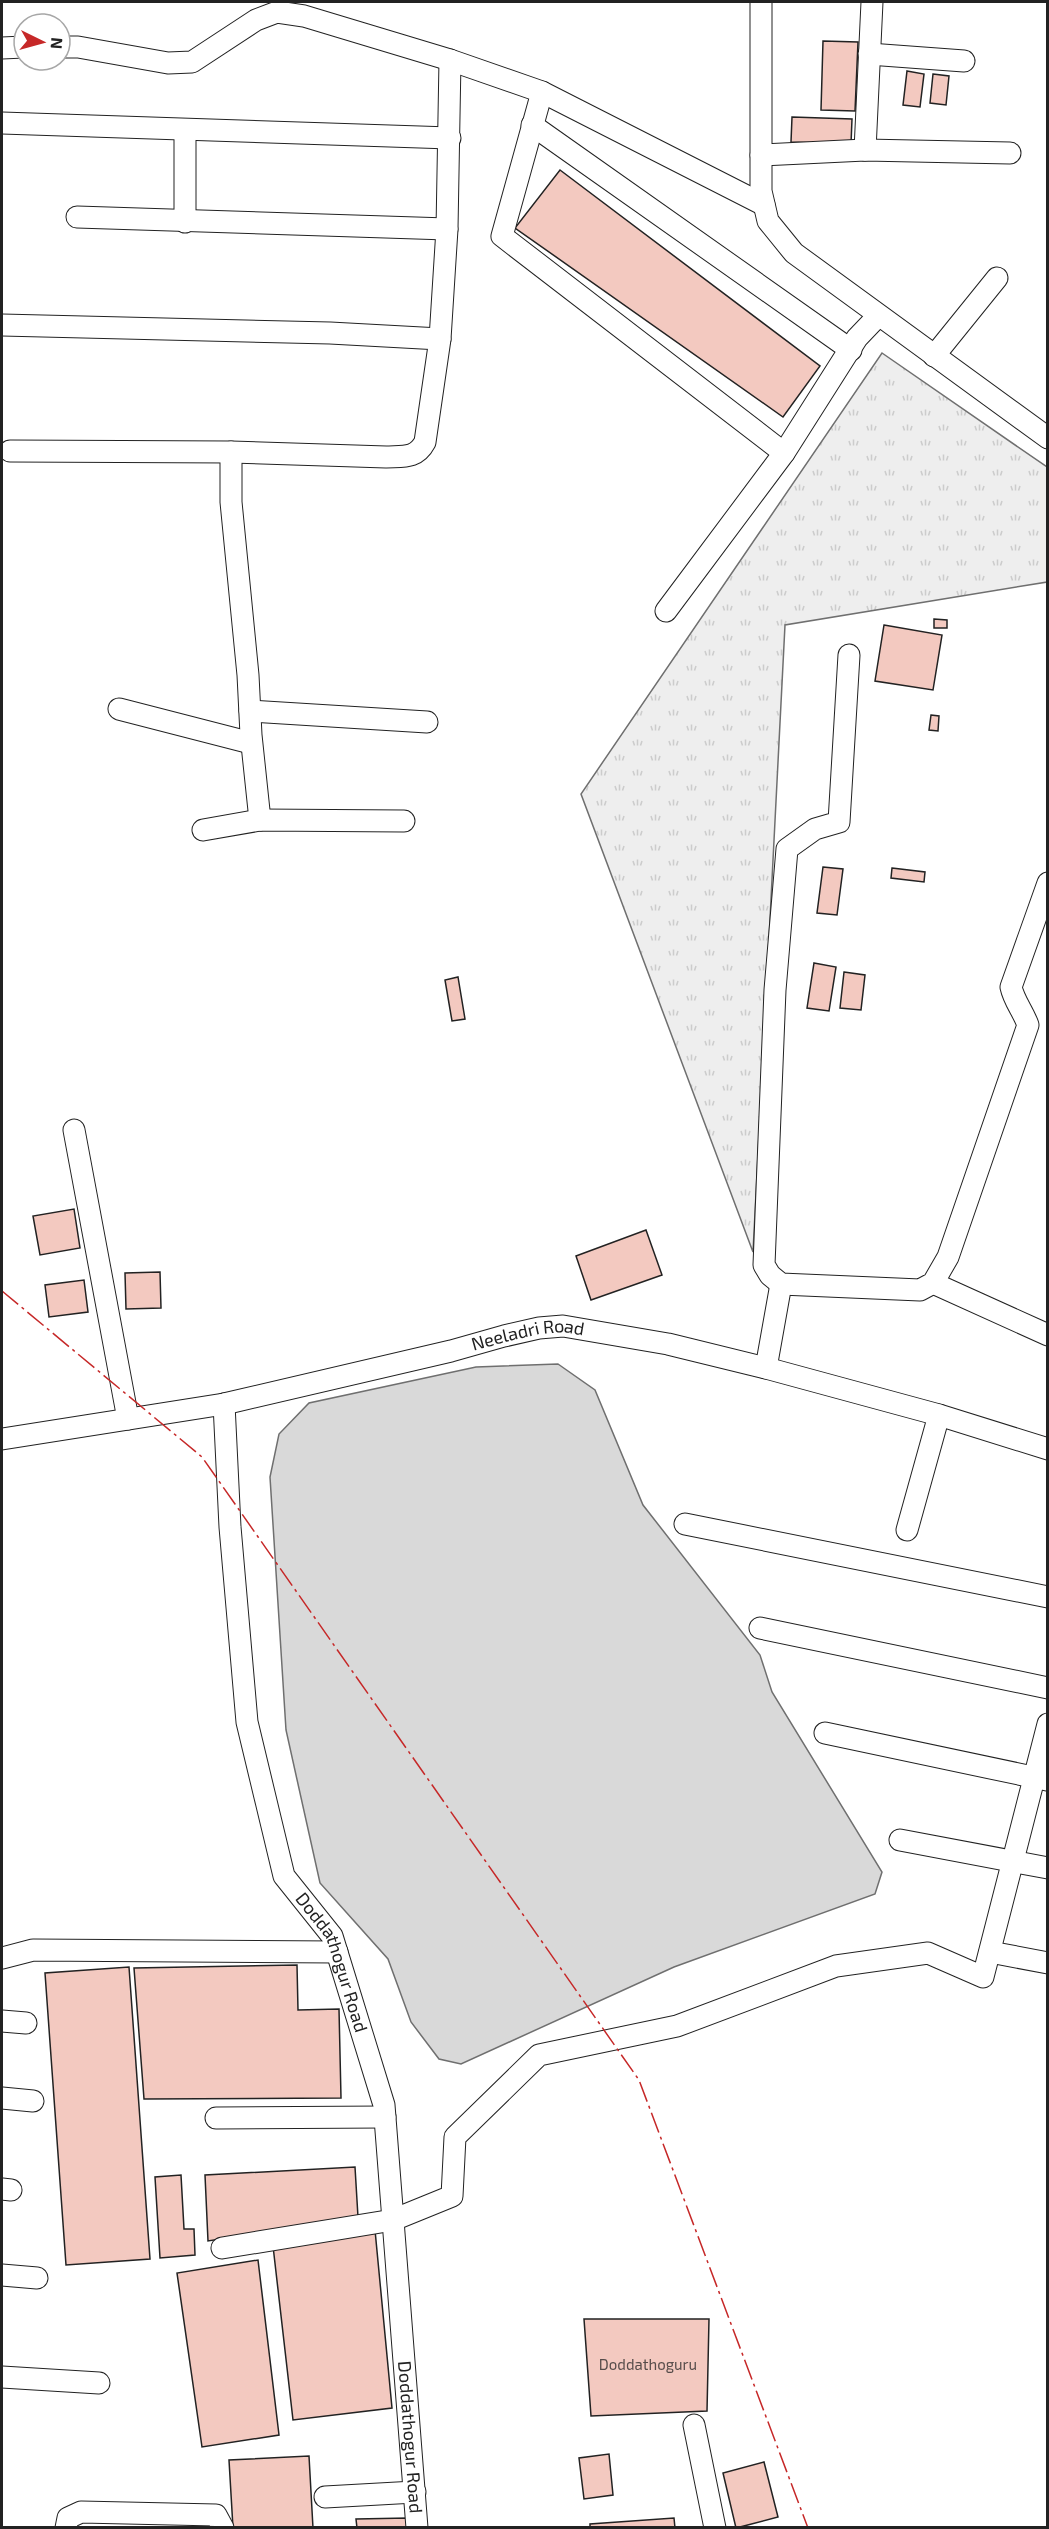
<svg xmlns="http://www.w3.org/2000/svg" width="1049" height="2529" font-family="'Exo 2',sans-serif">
<defs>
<pattern id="grass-tufts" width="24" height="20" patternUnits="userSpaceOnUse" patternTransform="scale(1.5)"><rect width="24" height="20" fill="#eee"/><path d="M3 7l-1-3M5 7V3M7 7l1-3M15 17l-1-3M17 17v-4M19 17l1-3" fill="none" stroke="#ccc"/></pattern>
</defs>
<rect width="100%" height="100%" fill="#fff"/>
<polygon fill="url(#grass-tufts)" stroke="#6f6f6f" stroke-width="1.5" points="882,353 1047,467 1047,582 785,625 753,1252 581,794"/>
<polygon fill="#d9d9d9" stroke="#6f6f6f" stroke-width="1.5" points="558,1364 595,1390 643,1505 760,1655 772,1692 882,1872 875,1894 674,1967 461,2064 439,2059 411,2022 388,1959 320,1883 286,1730 270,1477 279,1434 309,1403 476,1367"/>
<g fill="#f3c9c0" stroke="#222" stroke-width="1.5">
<polygon points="823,41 858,42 855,111 821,110"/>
<polygon points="907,71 924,74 920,107 903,105"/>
<polygon points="933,74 949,76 946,105 930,103"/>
<polygon points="792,117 852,119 851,144 791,142"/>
<polygon points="560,170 820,366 783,417 515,228"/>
<polygon points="934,619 947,620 947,628 934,628"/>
<polygon points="884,625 942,635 933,690 875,681"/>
<polygon points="931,715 939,716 938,731 929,730"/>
<polygon points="823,867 843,869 837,915 817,913"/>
<polygon points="892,868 925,872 924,882 891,878"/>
<polygon points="814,963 836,967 829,1011 807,1008"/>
<polygon points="844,972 865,975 861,1010 840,1008"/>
<polygon points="458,977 465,1019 452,1021 445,980"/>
<polygon points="74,1209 80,1248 40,1255 33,1216"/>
<polygon points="646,1230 662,1275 591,1300 576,1256"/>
<polygon points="160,1272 161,1308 126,1309 125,1273"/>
<polygon points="84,1280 88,1312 49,1317 45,1285"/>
<polygon points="297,1965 298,2010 339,2009 341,2098 144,2099 134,1968"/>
<polygon points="129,1967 150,2259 66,2265 45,1973"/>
<polygon points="355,2167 358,2217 208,2241 205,2175"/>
<polygon points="181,2175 184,2229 194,2229 195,2255 160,2258 155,2177"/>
<polygon points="375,2230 392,2408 293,2420 273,2246"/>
<polygon points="258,2260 279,2435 202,2447 177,2273"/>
<polygon points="584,2319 709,2319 707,2411 591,2416"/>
<polygon points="609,2454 613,2495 584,2499 579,2458"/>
<polygon points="309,2456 313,2528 233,2528 229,2460"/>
<polygon points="764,2462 778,2517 736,2528 723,2473"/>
<polygon points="408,2518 408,2528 357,2528 356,2519"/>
<polygon points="674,2518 675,2528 590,2528 590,2524"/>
</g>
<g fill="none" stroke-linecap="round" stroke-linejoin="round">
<defs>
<g id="minor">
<polyline points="761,2 761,191 768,221 794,253 1048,438"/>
<polyline points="60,47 78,47 168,63 192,62 256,20 277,12 304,16 450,60 542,92 764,205"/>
<polyline points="2,48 24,47"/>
<polyline points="869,54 964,61"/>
<polyline points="542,92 502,236 784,453"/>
<polyline points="2,123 450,138"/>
<polyline points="532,125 851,350"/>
<polyline points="185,130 185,222"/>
<polyline points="865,150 872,2"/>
<polyline points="761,155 865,150 1010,153"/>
<polyline points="77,217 447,229"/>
<polyline points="2,325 330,333 440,339"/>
<polyline points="934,356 997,278"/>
<path d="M10 451 231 452 386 457C403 456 416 459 425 442L440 339 447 229 450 60"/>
<polyline points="231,452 231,502 248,675 251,735 260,820"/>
<polyline points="666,611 784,453 857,338 878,316"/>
<path d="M849 655 839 822 815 829 787 849 775 990 764 1265 770 1275 781 1284 920 1290 933 1283 948 1257 1028 1025C1023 1011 1014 1001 1011 987L1048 883"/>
<polyline points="119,709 251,743"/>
<polyline points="250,711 427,722"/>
<polyline points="203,830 260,820 404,821"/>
<polyline points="74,1130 128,1419"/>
<polyline points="933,1283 1048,1335"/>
<polyline points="766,1368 781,1284"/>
<path id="s1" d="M224 1404 230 1527 247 1722 284 1876 332 1936 384 2105 417 2528"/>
<path id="s2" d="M2 1439 224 1404 451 1351 504 1336 539 1328 563 1326 668 1344 766 1368 939 1415 1048 1449"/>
<polyline points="685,1524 1048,1597"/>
<polyline points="907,1530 939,1415"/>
<polyline points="760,1628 1048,1688"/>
<polyline points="825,1733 1047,1780"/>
<polyline points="900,1840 1048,1868"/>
<polyline points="990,1952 1048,1963"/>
<polyline points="2,1958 33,1950 337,1952"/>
<polyline points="2,2021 26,2023"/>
<polyline points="2,2098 33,2101"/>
<polyline points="216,2118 385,2117"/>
<polyline points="2,2189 11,2190"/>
<polyline points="222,2248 393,2220 452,2196 455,2137 539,2055 677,2026 836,1966 928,1953 983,1977 1048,1724"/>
<polyline points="2,2275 37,2278"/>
<polyline points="2,2377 99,2383"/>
<polyline points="694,2425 715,2528"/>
<polyline points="325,2497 415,2492"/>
<polyline points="66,2528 68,2518 81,2512 216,2515 223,2528"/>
</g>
</defs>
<use href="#minor" stroke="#222" stroke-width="23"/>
<use href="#minor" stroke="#fff" stroke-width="21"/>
<polyline stroke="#c62828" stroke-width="1.5" stroke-dasharray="21 4.5 3 4.5" stroke-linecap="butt" points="2,1291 202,1457 639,2080 808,2528"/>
</g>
<g text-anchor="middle" stroke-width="4.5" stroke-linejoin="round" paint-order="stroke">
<g font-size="15" fill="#564c4a">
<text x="648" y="2370">Doddathoguru</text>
</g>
<g font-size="18" fill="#222" stroke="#fff">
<text dy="6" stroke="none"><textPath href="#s2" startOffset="537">Neeladri Road</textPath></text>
<text dy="6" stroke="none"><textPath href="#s1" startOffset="578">Doddathogur Road</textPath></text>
<text dy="6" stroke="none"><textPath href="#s1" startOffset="1064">Doddathogur Road</textPath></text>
</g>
</g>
<rect width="1049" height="2529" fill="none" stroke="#222222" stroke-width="6"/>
<g transform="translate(42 42) rotate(95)"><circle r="28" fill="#ffffff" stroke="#a7a7a7" stroke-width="1.5"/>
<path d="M0-4.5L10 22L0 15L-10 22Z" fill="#c62828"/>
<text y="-9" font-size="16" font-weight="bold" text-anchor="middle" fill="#222222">N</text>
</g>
</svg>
